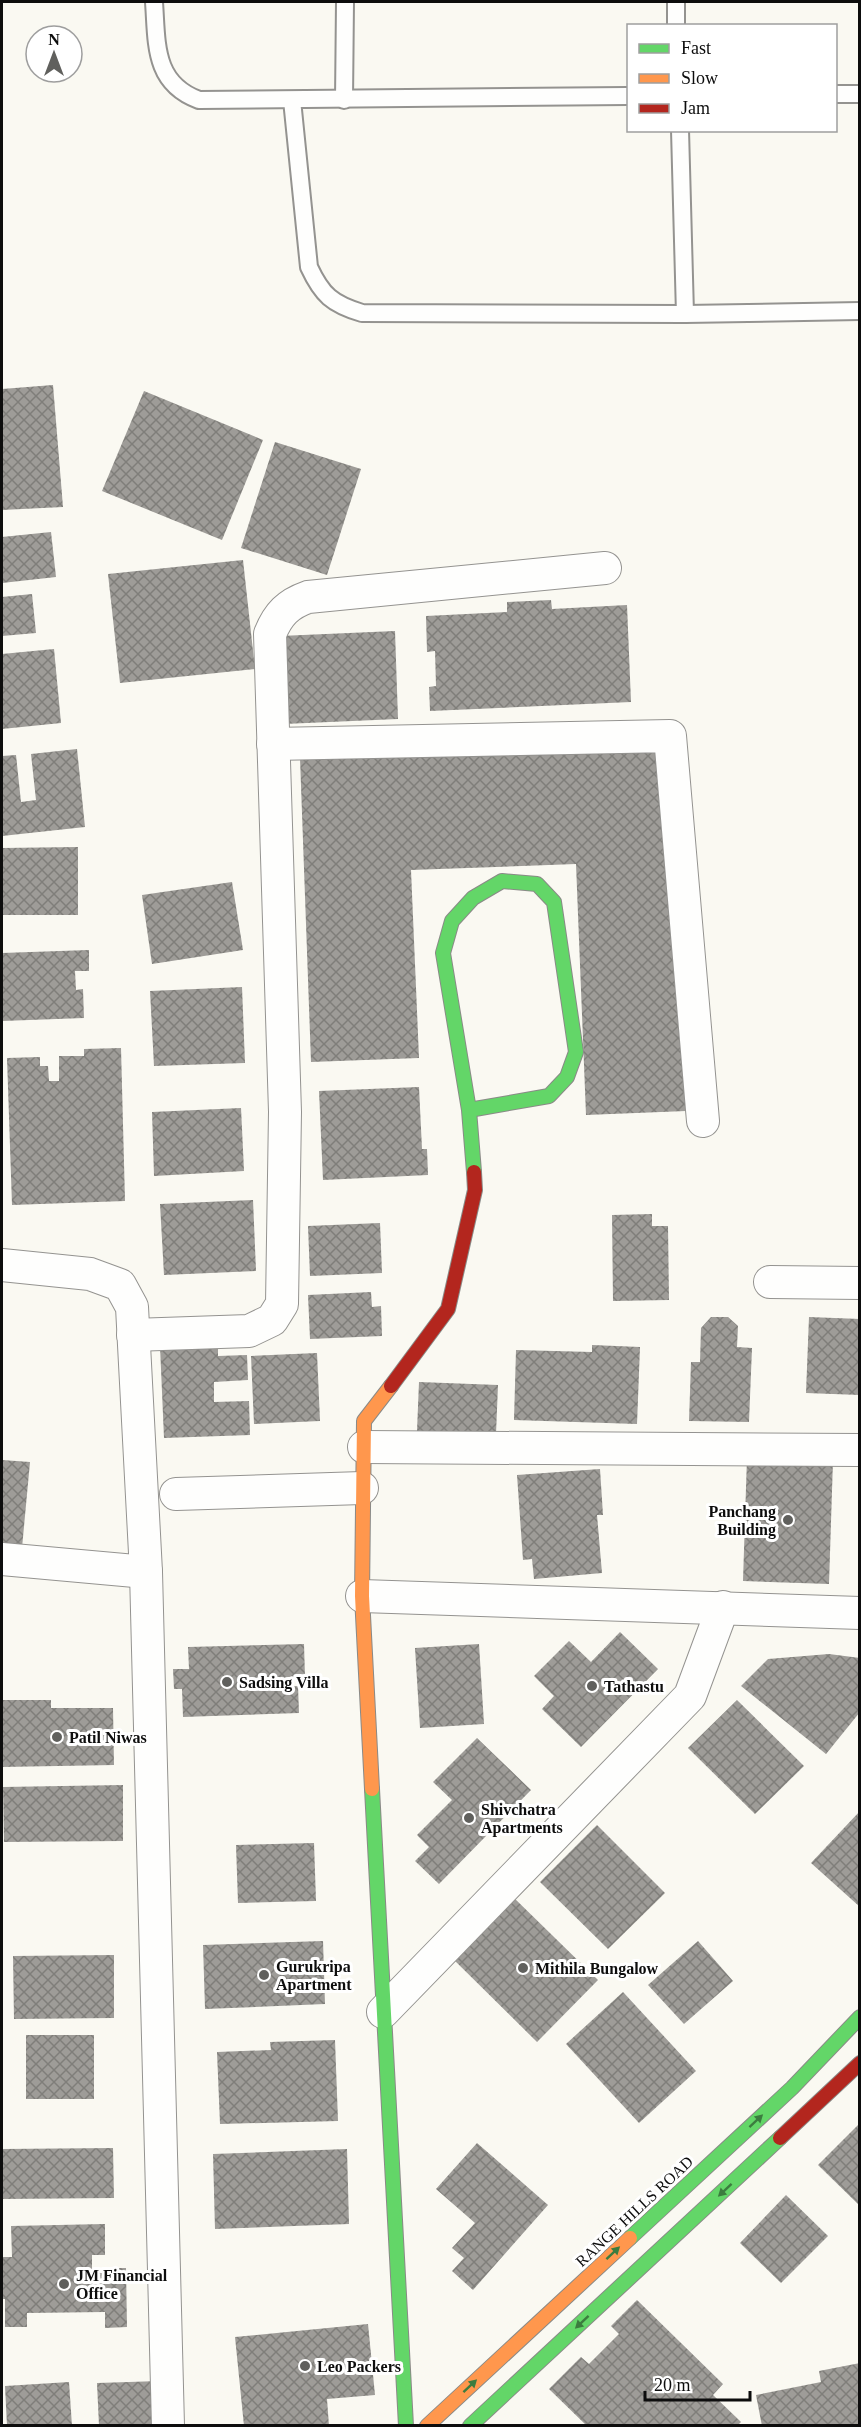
<svg xmlns="http://www.w3.org/2000/svg" width="861" height="2427" font-family="'Times New Roman',serif">
<defs>
<pattern id="building-cross-hatch" width="8" height="8" patternUnits="userSpaceOnUse" patternTransform="scale(1.5)"><rect width="8" height="8" fill="#9e9c98"/><path d="M0 0l8 8M0 8l8-8" fill="none" stroke="#7f7e7a"/></pattern>
</defs>
<rect width="100%" height="100%" fill="#faf9f2"/>
<g fill="url(#building-cross-hatch)">
<polygon points="53,385 63,507 2,510 2,389"/>
<polygon points="144,391 263,440 222,540 102,491"/>
<polygon points="275,442 361,469 327,575 241,548"/>
<polygon points="51,532 56,577 2,583 2,537"/>
<polygon points="243,560 255,669 120,683 108,574"/>
<polygon points="32,594 36,633 2,636 2,597"/>
<polygon points="551,600 552,609 627,605 631,702 430,711 429,687 436,686 435,651 427,652 426,616 507,612 507,602"/>
<polygon points="395,631 398,719 284,724 280,636"/>
<polygon points="54,649 61,723 2,729 2,654"/>
<polygon points="77,749 85,827 2,836 2,756 16,755 21,802 36,800 31,754"/>
<polygon points="656,752 686,1111 586,1115 576,864 411,870 419,1058 311,1062 300,758"/>
<polygon points="78,847 78,915 2,915 2,848"/>
<polygon points="232,882 243,950 152,964 142,895"/>
<polygon points="89,950 89,971 75,971 76,990 83,989 84,1018 2,1021 2,953"/>
<polygon points="242,987 245,1063 154,1066 150,991"/>
<polygon points="121,1048 125,1201 12,1205 7,1058 40,1057 40,1066 48,1066 49,1081 59,1081 59,1056 84,1056 84,1049"/>
<polygon points="419,1087 422,1149 427,1149 428,1175 323,1180 319,1091"/>
<polygon points="241,1108 244,1171 154,1176 152,1112"/>
<polygon points="253,1200 256,1271 164,1275 160,1204"/>
<polygon points="652,1214 652,1226 668,1226 669,1300 613,1301 612,1215"/>
<polygon points="380,1223 382,1273 310,1276 308,1226"/>
<polygon points="371,1292 372,1307 381,1306 382,1336 310,1339 308,1295"/>
<polygon points="711,1317 728,1317 738,1326 737,1347 752,1348 749,1422 689,1421 691,1362 700,1362 701,1328"/>
<polygon points="809,1317 860,1319 860,1395 806,1393"/>
<polygon points="218,1343 218,1356 247,1355 248,1380 214,1382 214,1402 249,1401 250,1435 164,1438 160,1346"/>
<polygon points="592,1345 640,1347 637,1424 514,1420 516,1350 592,1352"/>
<polygon points="317,1353 320,1421 254,1424 251,1356"/>
<polygon points="419,1382 498,1385 496,1434 417,1431"/>
<polygon points="747,1457 833,1460 829,1584 743,1581"/>
<polygon points="2,1460 30,1462 22,1548 2,1546"/>
<polygon points="600,1469 603,1515 597,1515 602,1573 534,1579 532,1559 523,1560 517,1475"/>
<polygon points="620,1632 658,1669 581,1747 542,1709 554,1696 534,1676 569,1641 591,1662"/>
<polygon points="304,1644 305,1677 281,1679 281,1687 298,1686 299,1713 183,1717 182,1689 174,1689 173,1669 189,1669 188,1647"/>
<polygon points="479,1644 484,1724 420,1728 415,1648"/>
<polygon points="829,1654 860,1658 860,1712 826,1754 741,1686 768,1659"/>
<polygon points="2,1700 51,1700 51,1708 113,1708 114,1765 2,1767"/>
<polygon points="737,1700 804,1766 755,1814 688,1748"/>
<polygon points="477,1738 531,1790 439,1884 415,1861 429,1847 417,1835 452,1800 433,1782"/>
<polygon points="123,1785 123,1841 4,1842 3,1787"/>
<polygon points="860,1811 860,1907 811,1863"/>
<polygon points="597,1825 665,1893 608,1949 540,1882"/>
<polygon points="314,1843 316,1901 238,1903 236,1845"/>
<polygon points="510,1894 598,1980 537,2042 449,1955"/>
<polygon points="323,1941 325,2004 205,2009 203,1945"/>
<polygon points="698,1941 733,1981 684,2024 648,1985"/>
<polygon points="114,1955 114,2018 14,2019 13,1956"/>
<polygon points="623,1992 696,2071 639,2123 566,2044"/>
<rect x="26" y="2035" width="68" height="64"/>
<polygon points="335,2040 338,2121 220,2124 217,2052 271,2050 270,2042"/>
<polygon points="860,2123 860,2206 818,2165"/>
<polygon points="477,2143 548,2205 473,2290 452,2271 464,2258 452,2248 475,2223 436,2189"/>
<polygon points="113,2148 114,2198 2,2199 2,2149"/>
<polygon points="347,2149 349,2224 215,2229 213,2154"/>
<polygon points="786,2195 828,2236 781,2283 740,2243"/>
<polygon points="105,2224 105,2255 92,2255 92,2268 126,2268 127,2327 105,2328 105,2312 27,2313 27,2327 5,2327 5,2299 2,2299 2,2257 12,2257 11,2226"/>
<polygon points="637,2300 723,2384 713,2395 741,2422 737,2426 587,2426 549,2389 581,2357 589,2364 619,2334 611,2326"/>
<polygon points="368,2324 375,2395 327,2399 329,2426 244,2426 235,2337"/>
<polygon points="860,2363 860,2426 762,2426 756,2395 821,2382 819,2371"/>
<polygon points="160,2381 162,2426 99,2426 97,2383"/>
<polygon points="69,2382 72,2426 7,2426 5,2386"/>
</g>
<g fill="none" stroke-linecap="round" stroke-linejoin="round">
<defs>
<g id="lane">
<path d="M154 2C157 43 153 83 199 100L628 96"/>
<polyline points="676,2 676,26"/>
<polyline points="836,94 860,94"/>
<path d="M292 100 309 267C322 295 332 304 362 313L685 314 860 311"/>
<polyline points="344,100 345,2"/>
<polyline points="680,130 685,314"/>
</g>
<g id="street">
<polyline points="273,744 670,736 703,1121"/>
<polyline points="2,1265 90,1274 120,1285 132,1307 146,1572 168,2426"/>
<polyline points="770,1282 860,1283"/>
<path d="M133 1335 249 1331 272 1320 282 1304 285 1112 270 634C278 614 288 604 308 597L605 568"/>
<polyline points="364,1447 860,1450"/>
<polyline points="176,1494 362,1488"/>
<polyline points="2,1559 146,1572"/>
<polyline points="362,1596 860,1613"/>
<polyline points="383,2012 690,1696 723,1607"/>
</g>
<g id="fast">
<polyline points="469,1110 549,1096 567,1077 576,1052 554,902 537,884 502,881 473,898 452,921 443,953 469,1110 474,1172"/>
<polyline points="372,1789 406,2426"/>
<polyline points="630,2238 792,2088 860,2017"/>
<polyline points="470,2426 780,2138"/>
</g>
<g id="slow">
<polyline points="372,1789 362,1596 364,1421 391,1386"/>
<polyline points="427,2426 630,2238"/>
</g>
<g id="jam">
<polyline points="391,1386 448,1309 475,1190 474,1172"/>
<polyline points="780,2138 860,2063"/>
</g>
</defs>
<use href="#lane" stroke="#949390" stroke-width="20"/>
<use href="#street" stroke="#949390" stroke-width="34"/>
<use href="#fast" stroke="#8a8a87" stroke-width="16"/>
<use href="#slow" stroke="#8a8a87" stroke-width="16"/>
<use href="#jam" stroke="#8a8a87" stroke-width="16"/>
<use href="#lane" stroke="#fefefd" stroke-width="16"/>
<use href="#street" stroke="#fefefd" stroke-width="32"/>
<use href="#fast" stroke="#63d668" stroke-width="14"/>
<use href="#slow" stroke="#ff974d" stroke-width="14"/>
<use href="#jam" stroke="#b3261e" stroke-width="14"/>
</g>
<defs><path id="oneway-solid" d="M-6-.8H1V-3.2L6.5 0L1 3.2V.8H-6Z" transform="scale(1.5)"/></defs>
<g fill="#3c7c3f">
<use href="#oneway-solid" transform="translate(756 2121) rotate(-43)"/>
<use href="#oneway-solid" transform="translate(725 2190) rotate(137)"/>
<use href="#oneway-solid" transform="translate(613 2253) rotate(-43)"/>
<use href="#oneway-solid" transform="translate(582 2322) rotate(137)"/>
<use href="#oneway-solid" transform="translate(470 2386) rotate(-43)"/>
</g>
<g fill="#60605d" stroke="#fff" stroke-width="2">
<circle cx="788" cy="1520" r="6"/>
<circle cx="227" cy="1682" r="6"/>
<circle cx="592" cy="1686" r="6"/>
<circle cx="57" cy="1737" r="6"/>
<circle cx="469" cy="1818" r="6"/>
<circle cx="523" cy="1968" r="6"/>
<circle cx="264" cy="1975" r="6"/>
<circle cx="64" cy="2284" r="6"/>
<circle cx="305" cy="2366" r="6"/>
</g>
<g text-anchor="middle" stroke-width="6" stroke-linejoin="round" paint-order="stroke">
<g font-size="16" font-weight="bold" fill="#0d0d0d" stroke="#fff" text-anchor="start">
<text x="776" y="1517" text-anchor="end">Panchang<tspan x="776" dy="18">Building</tspan></text>
<text x="239" y="1688">Sadsing Villa</text>
<text x="604" y="1692">Tathastu</text>
<text x="69" y="1743">Patil Niwas</text>
<text x="481" y="1815">Shivchatra<tspan x="481" dy="18">Apartments</tspan></text>
<text x="276" y="1972">Gurukripa<tspan x="276" dy="18">Apartment</tspan></text>
<text x="535" y="1974">Mithila Bungalow</text>
<text x="76" y="2281">JM Financial<tspan x="76" dy="18">Office</tspan></text>
<text x="317" y="2372">Leo Packers</text>
</g>
<g font-size="16" fill="#0d0d0d" stroke="#fff">
<text transform="translate(634 2211) rotate(-43)" y="6">RANGE HILLS ROAD</text>
</g>
</g>
<rect width="861" height="2427" fill="none" stroke="#0d0d0d" stroke-width="6"/>
<rect x="627" y="24" width="210" height="108" fill="#ffffff" stroke="#9e9e9e" stroke-width="1.5"/>
<rect x="639" y="44" width="30" height="9" fill="#63d668" stroke="#9e9e9e" stroke-width="1.5"/>
<text x="681" y="54" font-size="18" fill="#0d0d0d">Fast</text>
<rect x="639" y="74" width="30" height="9" fill="#ff974d" stroke="#9e9e9e" stroke-width="1.5"/>
<text x="681" y="84" font-size="18" fill="#0d0d0d">Slow</text>
<rect x="639" y="104" width="30" height="9" fill="#b3261e" stroke="#9e9e9e" stroke-width="1.5"/>
<text x="681" y="114" font-size="18" fill="#0d0d0d">Jam</text>
<g transform="translate(54 54)"><circle r="28" fill="#ffffff" stroke="#9e9e9e" stroke-width="1.5"/>
<path d="M0-4.5L10 22L0 15L-10 22Z" fill="#60605d"/>
<text y="-9" font-size="16" font-weight="bold" text-anchor="middle" fill="#0d0d0d">N</text>
</g>
<path d="M645 2391v9h105v-9" fill="none" stroke="#0d0d0d" stroke-width="3"/>
<text x="654" y="2391" font-size="18" fill="#0d0d0d" stroke="#ffffff" stroke-width="4.5" paint-order="stroke">20 m</text>
</svg>
